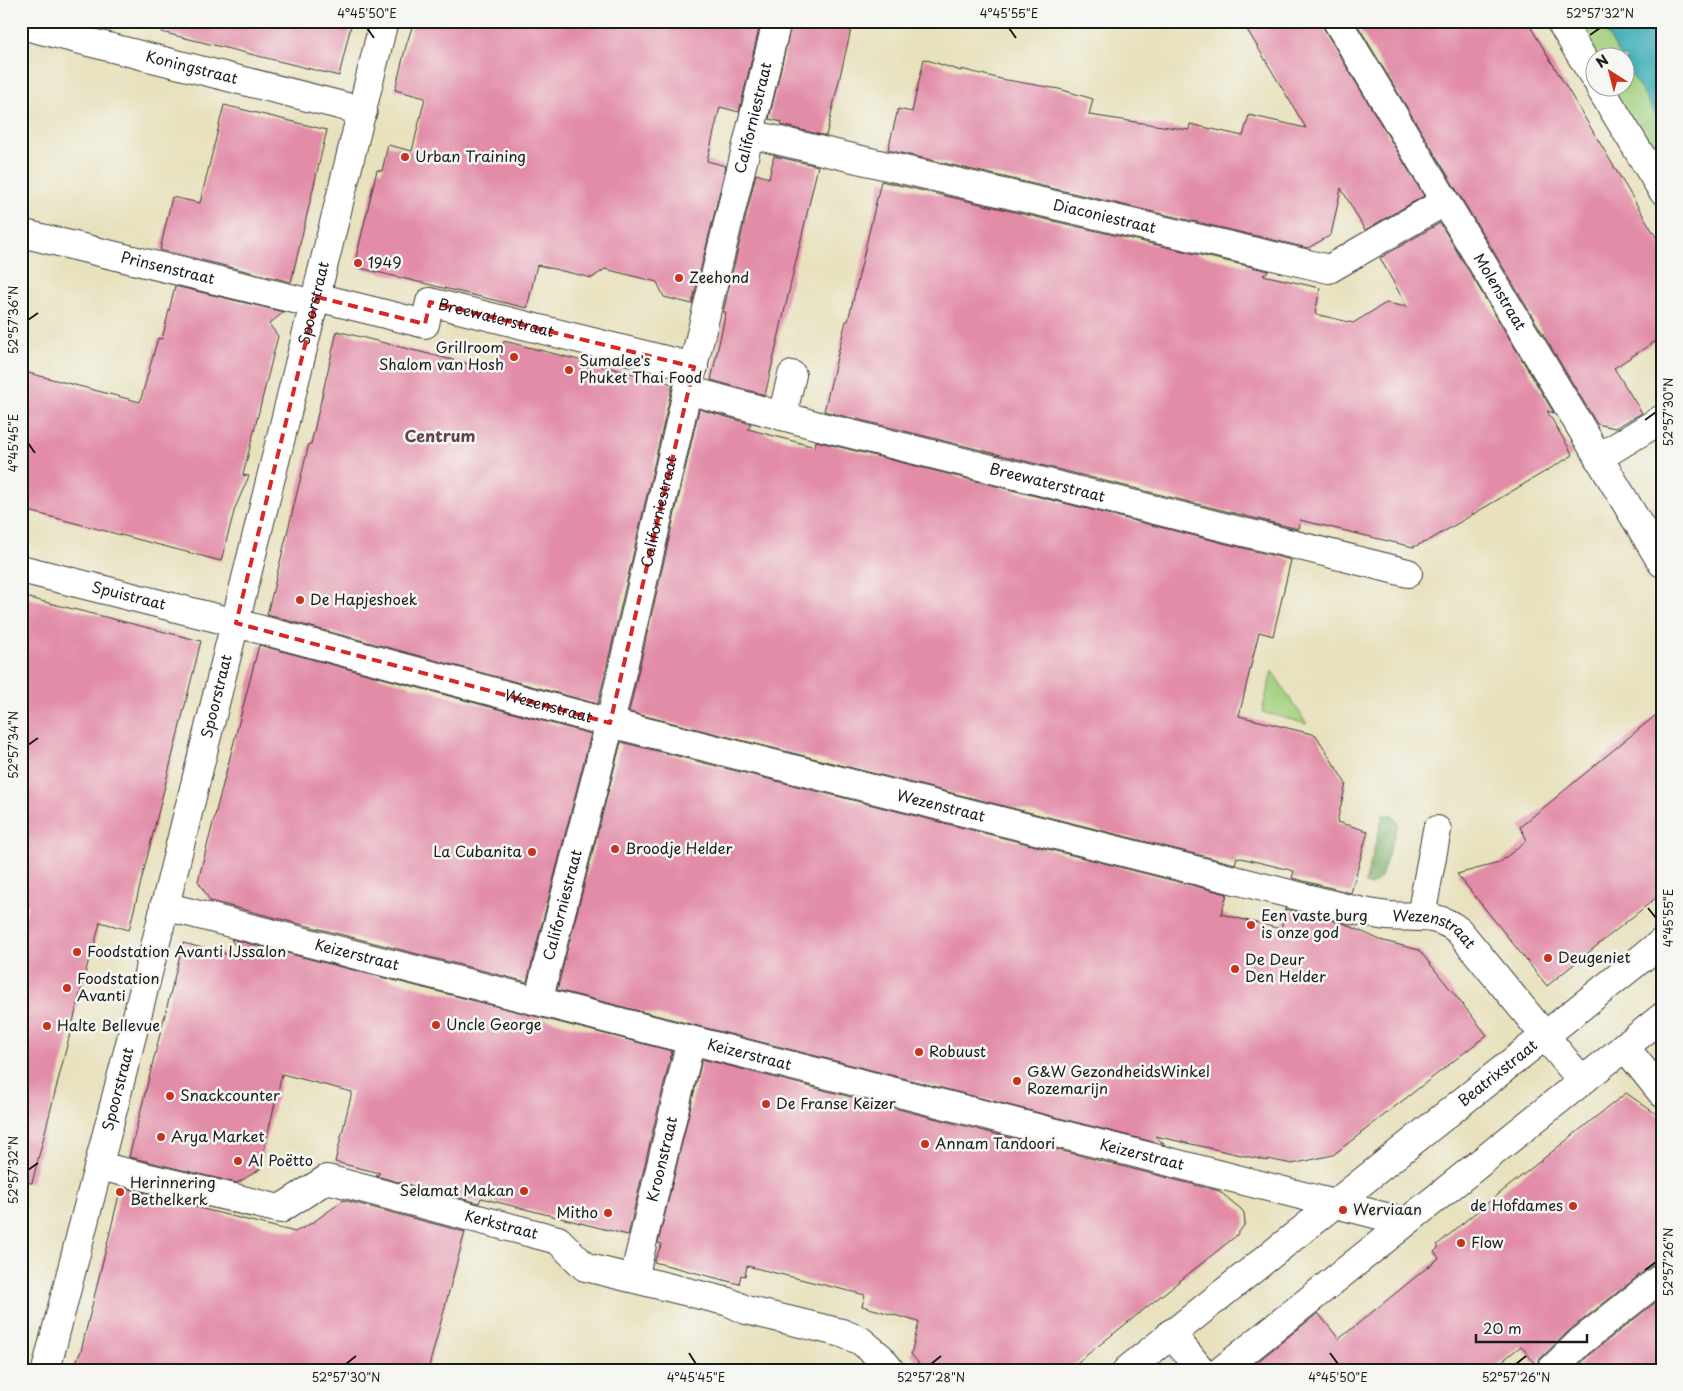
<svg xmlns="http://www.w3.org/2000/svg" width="1683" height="1391" font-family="'Playpen Sans',sans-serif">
<rect width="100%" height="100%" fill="#f6f6f2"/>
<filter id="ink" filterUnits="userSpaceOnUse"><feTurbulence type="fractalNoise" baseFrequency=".02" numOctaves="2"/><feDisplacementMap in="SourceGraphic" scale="10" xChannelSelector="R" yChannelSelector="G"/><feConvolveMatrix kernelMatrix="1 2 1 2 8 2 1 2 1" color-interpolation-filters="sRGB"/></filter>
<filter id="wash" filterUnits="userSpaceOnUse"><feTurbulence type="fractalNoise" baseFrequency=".0096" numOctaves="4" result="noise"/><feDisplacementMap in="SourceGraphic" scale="20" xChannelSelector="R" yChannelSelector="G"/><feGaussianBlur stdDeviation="1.12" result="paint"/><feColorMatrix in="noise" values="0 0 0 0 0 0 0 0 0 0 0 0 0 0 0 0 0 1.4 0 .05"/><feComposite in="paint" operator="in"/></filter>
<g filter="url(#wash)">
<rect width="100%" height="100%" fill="#e8e1bd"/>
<g fill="#a0cf7d" stroke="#5e764c">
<polygon points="1567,21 1600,21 1621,57 1596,58"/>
<polygon points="1626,65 1662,125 1662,178 1607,88 1626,88"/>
<polygon points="1272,671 1307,724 1262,712"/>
</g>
<polygon fill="#80b26c" stroke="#4e6744" points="1383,815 1392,815 1398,824 1381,877 1371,886 1365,884"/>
<polygon fill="#3aacb5" stroke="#2b6468" points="1600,21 1662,21 1662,125 1626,65 1626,58 1621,57"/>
<g id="blocks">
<g fill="#e28ca7">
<polygon points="163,21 352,21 339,76 161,32"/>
<polygon points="414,21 761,21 739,112 720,107 707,161 726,166 692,304 664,297 657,282 605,269 592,278 537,265 527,308 360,268 361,264 355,262 377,170 382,171 388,145 412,151 425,98 395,90 406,46"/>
<polygon points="792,21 853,21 826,136 781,125 782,122 769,119"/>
<polygon points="1242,21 1321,21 1324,29 1424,196 1365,230 1341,188 1331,235 1308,248 888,150 898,109 912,112 924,59 961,71 961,69 1001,79 1059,89 1093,99 1089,115 1189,130 1190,124 1243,136 1249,115 1306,128"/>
<polygon points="1355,21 1527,21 1662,247 1662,337 1614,368 1642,413 1615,428 1597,424"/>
<polygon points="224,105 327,130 291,282 160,250 172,197 200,203"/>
<polygon points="774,156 818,166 765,395 711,380 726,312 723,312 756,174 769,178"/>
<polygon points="881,181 1269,271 1263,275 1320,288 1315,314 1353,323 1386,303 1407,307 1380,258 1440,223 1554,413 1547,411 1573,455 1428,541 1413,547 1300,520 1298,529 824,411 846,321 848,321 856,288"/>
<polygon points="175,286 284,312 269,324 278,336 243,475 249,476 235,508 221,561 21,509 21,371 140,402 158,338 162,339"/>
<polygon points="337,331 496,371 504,341 673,384 598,704 267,615 309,444 311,444 319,409"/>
<polygon points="699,409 751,424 748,429 815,447 816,441 1291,560 1273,636 1259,632 1239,716 1316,735 1346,784 1337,822 1368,831 1351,893 1292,878 1294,871 1237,857 1235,864 629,712"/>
<polygon points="21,596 201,641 129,930 100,922 94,947 92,947 32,1183 21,1182 21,931 28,904 21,903"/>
<polygon points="259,645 591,734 527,982 210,901 198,881"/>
<polygon points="1662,710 1662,893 1547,986 1457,874 1499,863 1527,840 1520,827"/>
<polygon points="621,742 1227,894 1221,914 1281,929 1285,909 1343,923 1380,940 1419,950 1487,1035 1333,1155 1292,1164 1268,1159 1268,1161 1155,1136 1165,1145 557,990"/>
<polygon points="231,939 672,1051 628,1235 481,1198 479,1203 376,1176 380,1173 335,1162 352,1092 282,1074 259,1170 237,1183 129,1157 183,943 242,958"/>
<polygon points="702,1059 1219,1191 1241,1209 1244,1213 1245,1224 1236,1236 1068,1370 924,1370 911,1354 919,1322 862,1306 865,1295 747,1266 745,1276 741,1275 739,1284 654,1262 662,1244 658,1243"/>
<polygon points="1626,1093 1662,1118 1662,1262 1652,1265 1570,1330 1540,1359 1536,1365 1521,1346 1491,1370 1247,1370 1318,1313 1339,1339 1439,1258 1434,1252 1439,1247 1437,1245 1475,1213"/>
<polygon points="121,1187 198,1206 195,1207 295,1232 312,1223 344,1200 465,1232 428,1370 72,1370 81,1351"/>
<polygon points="1662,1297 1662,1370 1574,1370 1590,1354"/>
</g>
</g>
</g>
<g filter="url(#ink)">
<use href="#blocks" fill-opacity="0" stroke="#3b3a34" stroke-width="1"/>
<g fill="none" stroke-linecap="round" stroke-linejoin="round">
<defs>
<g id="minor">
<path id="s1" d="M1337 21 1662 563"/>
<polyline points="1560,21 1596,80"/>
<path id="s2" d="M21 25 363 111"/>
<polyline points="1600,88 1662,190"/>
<path id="s3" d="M750 134 1329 269 1444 202"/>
<path id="s4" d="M21 233 315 304"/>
<path id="s5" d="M317 297 425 324 430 302 694 367"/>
<path id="s6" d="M688 390 815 425 1408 573"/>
<polyline points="782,416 792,375"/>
<polyline points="1598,458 1662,419"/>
<path id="s7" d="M21 569 236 623 610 723 1354 910C1365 912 1377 915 1388 916 1416 918 1436 912 1459 931L1582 1081"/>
<path id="s8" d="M164 906 1406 1222"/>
<polyline points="1421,916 1437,830"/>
<path id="s9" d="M538 1001 610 723 692 371 777 21"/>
<polyline points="1624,1046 1662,1093"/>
<path id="s10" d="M99 1166 280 1209 327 1179 558 1240 585 1267 729 1302 746 1310 842 1333 861 1341 880 1357 890 1370"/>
<path id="s11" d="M634 1278 691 1040"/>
<polyline points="1171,1333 1201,1370"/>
<path id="s12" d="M46 1370 155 946 384 21"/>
<path id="s13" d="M1127 1370 1662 942"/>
<polyline points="1222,1370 1662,1017"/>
<polyline points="1551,1370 1580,1342 1662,1277"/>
</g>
</defs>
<use href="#minor" stroke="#3b3a34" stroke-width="30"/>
<use href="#minor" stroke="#fff" stroke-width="28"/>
</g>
</g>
<path fill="none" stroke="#d62828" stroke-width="4" stroke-dasharray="10 6" stroke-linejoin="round" d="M317 297 425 324 430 302 694 367 610 723 236 623Z"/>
<path fill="none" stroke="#1c1c1c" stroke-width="2" d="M367 28 374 38M1009 28 1016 38M1590 35 1600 28M28 320 38 313M1645 420 1656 412M28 443 35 453M28 745 38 738M1648 908 1656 918M28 1170 38 1163M1645 1270 1656 1262M689 1353 696 1364M1330 1353 1338 1364M346 1364 356 1356M931 1364 941 1356M1516 1364 1526 1356"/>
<g fill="#c8321e" stroke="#f6f6f2" stroke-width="2">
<circle cx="405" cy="157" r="5"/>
<circle cx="358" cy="263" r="5"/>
<circle cx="679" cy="278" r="5"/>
<circle cx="514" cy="357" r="5"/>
<circle cx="569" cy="370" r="5"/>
<circle cx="300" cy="600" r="5"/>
<circle cx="615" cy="849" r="5"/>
<circle cx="532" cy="852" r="5"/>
<circle cx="1251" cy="925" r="5"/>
<circle cx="77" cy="952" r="5"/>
<circle cx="1548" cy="958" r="5"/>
<circle cx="1235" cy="969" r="5"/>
<circle cx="67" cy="988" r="5"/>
<circle cx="436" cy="1025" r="5"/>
<circle cx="47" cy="1026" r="5"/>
<circle cx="919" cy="1052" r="5"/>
<circle cx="1017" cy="1081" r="5"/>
<circle cx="170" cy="1096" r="5"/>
<circle cx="766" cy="1104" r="5"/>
<circle cx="161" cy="1137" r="5"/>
<circle cx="925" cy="1144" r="5"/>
<circle cx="238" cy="1161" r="5"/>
<circle cx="524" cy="1191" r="5"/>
<circle cx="120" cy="1192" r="5"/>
<circle cx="1573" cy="1206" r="5"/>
<circle cx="1343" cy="1210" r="5"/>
<circle cx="608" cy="1213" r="5"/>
<circle cx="1461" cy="1243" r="5"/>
</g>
<g text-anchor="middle" stroke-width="5" stroke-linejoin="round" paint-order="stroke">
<g font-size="15" fill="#1c1c1c" stroke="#f6f6f2">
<text dy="5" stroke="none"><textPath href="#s2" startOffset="176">Koningstraat</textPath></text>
<text dy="5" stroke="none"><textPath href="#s9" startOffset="909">Californiestraat</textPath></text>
<text dy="5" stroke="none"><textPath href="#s3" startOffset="364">Diaconiestraat</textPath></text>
<text dy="5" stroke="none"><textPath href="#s4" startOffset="151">Prinsenstraat</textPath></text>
<text dy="5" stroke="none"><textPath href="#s1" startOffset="316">Molenstraat</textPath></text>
<text dy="5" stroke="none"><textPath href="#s12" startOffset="1100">Spoorstraat</textPath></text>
<text dy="5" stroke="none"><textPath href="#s5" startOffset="202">Breewaterstraat</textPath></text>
<text dy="5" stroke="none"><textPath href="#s6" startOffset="371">Breewaterstraat</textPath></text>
<text dy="5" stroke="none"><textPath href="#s9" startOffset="504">Californiestraat</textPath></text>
<text dy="5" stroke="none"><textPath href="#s7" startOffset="111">Spuistraat</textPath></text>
<text dy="5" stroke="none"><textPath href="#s12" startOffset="695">Spoorstraat</textPath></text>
<text dy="5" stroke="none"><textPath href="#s7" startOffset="545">Wezenstraat</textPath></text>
<text dy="5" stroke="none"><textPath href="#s7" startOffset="950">Wezenstraat</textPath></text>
<text dy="5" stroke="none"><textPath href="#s9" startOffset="99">Californiestraat</textPath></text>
<text dy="5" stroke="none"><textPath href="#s7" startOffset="1460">Wezenstraat</textPath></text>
<text dy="5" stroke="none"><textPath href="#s8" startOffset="199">Keizerstraat</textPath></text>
<text dy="5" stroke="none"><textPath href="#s8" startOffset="604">Keizerstraat</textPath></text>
<text dy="5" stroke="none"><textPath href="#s13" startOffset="475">Beatrixstraat</textPath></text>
<text dy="5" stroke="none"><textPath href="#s12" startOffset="290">Spoorstraat</textPath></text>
<text dy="5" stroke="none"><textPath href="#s8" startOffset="1009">Keizerstraat</textPath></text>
<text dy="5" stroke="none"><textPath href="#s11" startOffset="122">Kroonstraat</textPath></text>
<text dy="5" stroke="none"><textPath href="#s10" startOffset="422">Kerkstraat</textPath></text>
</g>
<g font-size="15" fill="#1c1c1c" stroke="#f6f6f2" text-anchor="start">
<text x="415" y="162">Urban Training</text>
<text x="368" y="268">1949</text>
<text x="689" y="283">Zeehond</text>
<text x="504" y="353" text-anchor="end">Grillroom<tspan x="504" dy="17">Shalom van Hosh</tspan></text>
<text x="579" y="366">Sumalee's<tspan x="579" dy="17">Phuket Thai Food</tspan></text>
<text x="310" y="605">De Hapjeshoek</text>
<text x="625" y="854">Broodje Helder</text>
<text x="522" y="857" text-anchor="end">La Cubanita</text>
<text x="1261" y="921">Een vaste burg<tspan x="1261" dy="17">is onze god</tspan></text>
<text x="87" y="957">Foodstation Avanti IJssalon</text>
<text x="1558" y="963">Deugeniet</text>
<text x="1245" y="965">De Deur<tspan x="1245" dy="17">Den Helder</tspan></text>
<text x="77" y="984">Foodstation<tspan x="77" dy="17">Avanti</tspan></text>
<text x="446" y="1030">Uncle George</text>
<text x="57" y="1031">Halte Bellevue</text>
<text x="929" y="1057">Robuust</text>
<text x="1027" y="1077">G&amp;W GezondheidsWinkel<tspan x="1027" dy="17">Rozemarijn</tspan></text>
<text x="180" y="1101">Snackcounter</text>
<text x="776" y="1109">De Franse Keizer</text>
<text x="171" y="1142">Arya Market</text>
<text x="935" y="1149">Annam Tandoori</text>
<text x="248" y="1166">Al Poëtto</text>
<text x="130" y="1188">Herinnering<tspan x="130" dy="17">Bethelkerk</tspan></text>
<text x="514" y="1196" text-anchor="end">Selamat Makan</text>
<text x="1563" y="1211" text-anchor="end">de Hofdames</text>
<text x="1353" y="1215">Werviaan</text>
<text x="598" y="1218" text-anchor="end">Mitho</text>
<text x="1471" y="1248">Flow</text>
</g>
<g font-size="16" font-weight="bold" fill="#61434d" stroke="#f6f6f2">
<text x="440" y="442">Centrum</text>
</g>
</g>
<rect width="1683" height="1391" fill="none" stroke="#f6f6f2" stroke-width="55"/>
<g transform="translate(1610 72) rotate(324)"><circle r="24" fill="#f6f6f2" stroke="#9f9f9c"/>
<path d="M0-4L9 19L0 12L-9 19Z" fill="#c8321e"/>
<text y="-8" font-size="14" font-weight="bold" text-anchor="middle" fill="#1c1c1c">N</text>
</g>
<path d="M1476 1334v8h111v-8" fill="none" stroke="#1c1c1c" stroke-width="2.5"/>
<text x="1483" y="1334" font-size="15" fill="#1c1c1c" stroke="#f6f6f2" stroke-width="4" paint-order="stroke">20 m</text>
<rect x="28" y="28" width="1628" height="1336" fill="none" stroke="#1c1c1c" stroke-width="2"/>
<g font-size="12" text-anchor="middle" fill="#1c1c1c">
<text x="367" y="18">4°45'50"E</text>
<text x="1009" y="18">4°45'55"E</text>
<text x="1600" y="18">52°57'32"N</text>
<text transform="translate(14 320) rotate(-90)" y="4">52°57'36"N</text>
<text transform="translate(1669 412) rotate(-90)" y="4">52°57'30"N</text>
<text transform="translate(14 443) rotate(-90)" y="4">4°45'45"E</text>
<text transform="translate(14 745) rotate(-90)" y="4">52°57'34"N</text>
<text transform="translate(1669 918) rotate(-90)" y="4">4°45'55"E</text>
<text transform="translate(14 1170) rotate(-90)" y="4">52°57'32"N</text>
<text transform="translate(1669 1262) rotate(-90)" y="4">52°57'26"N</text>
<text x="346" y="1382">52°57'30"N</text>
<text x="696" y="1382">4°45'45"E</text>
<text x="931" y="1382">52°57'28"N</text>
<text x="1338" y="1382">4°45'50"E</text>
<text x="1516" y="1382">52°57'26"N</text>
</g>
</svg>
